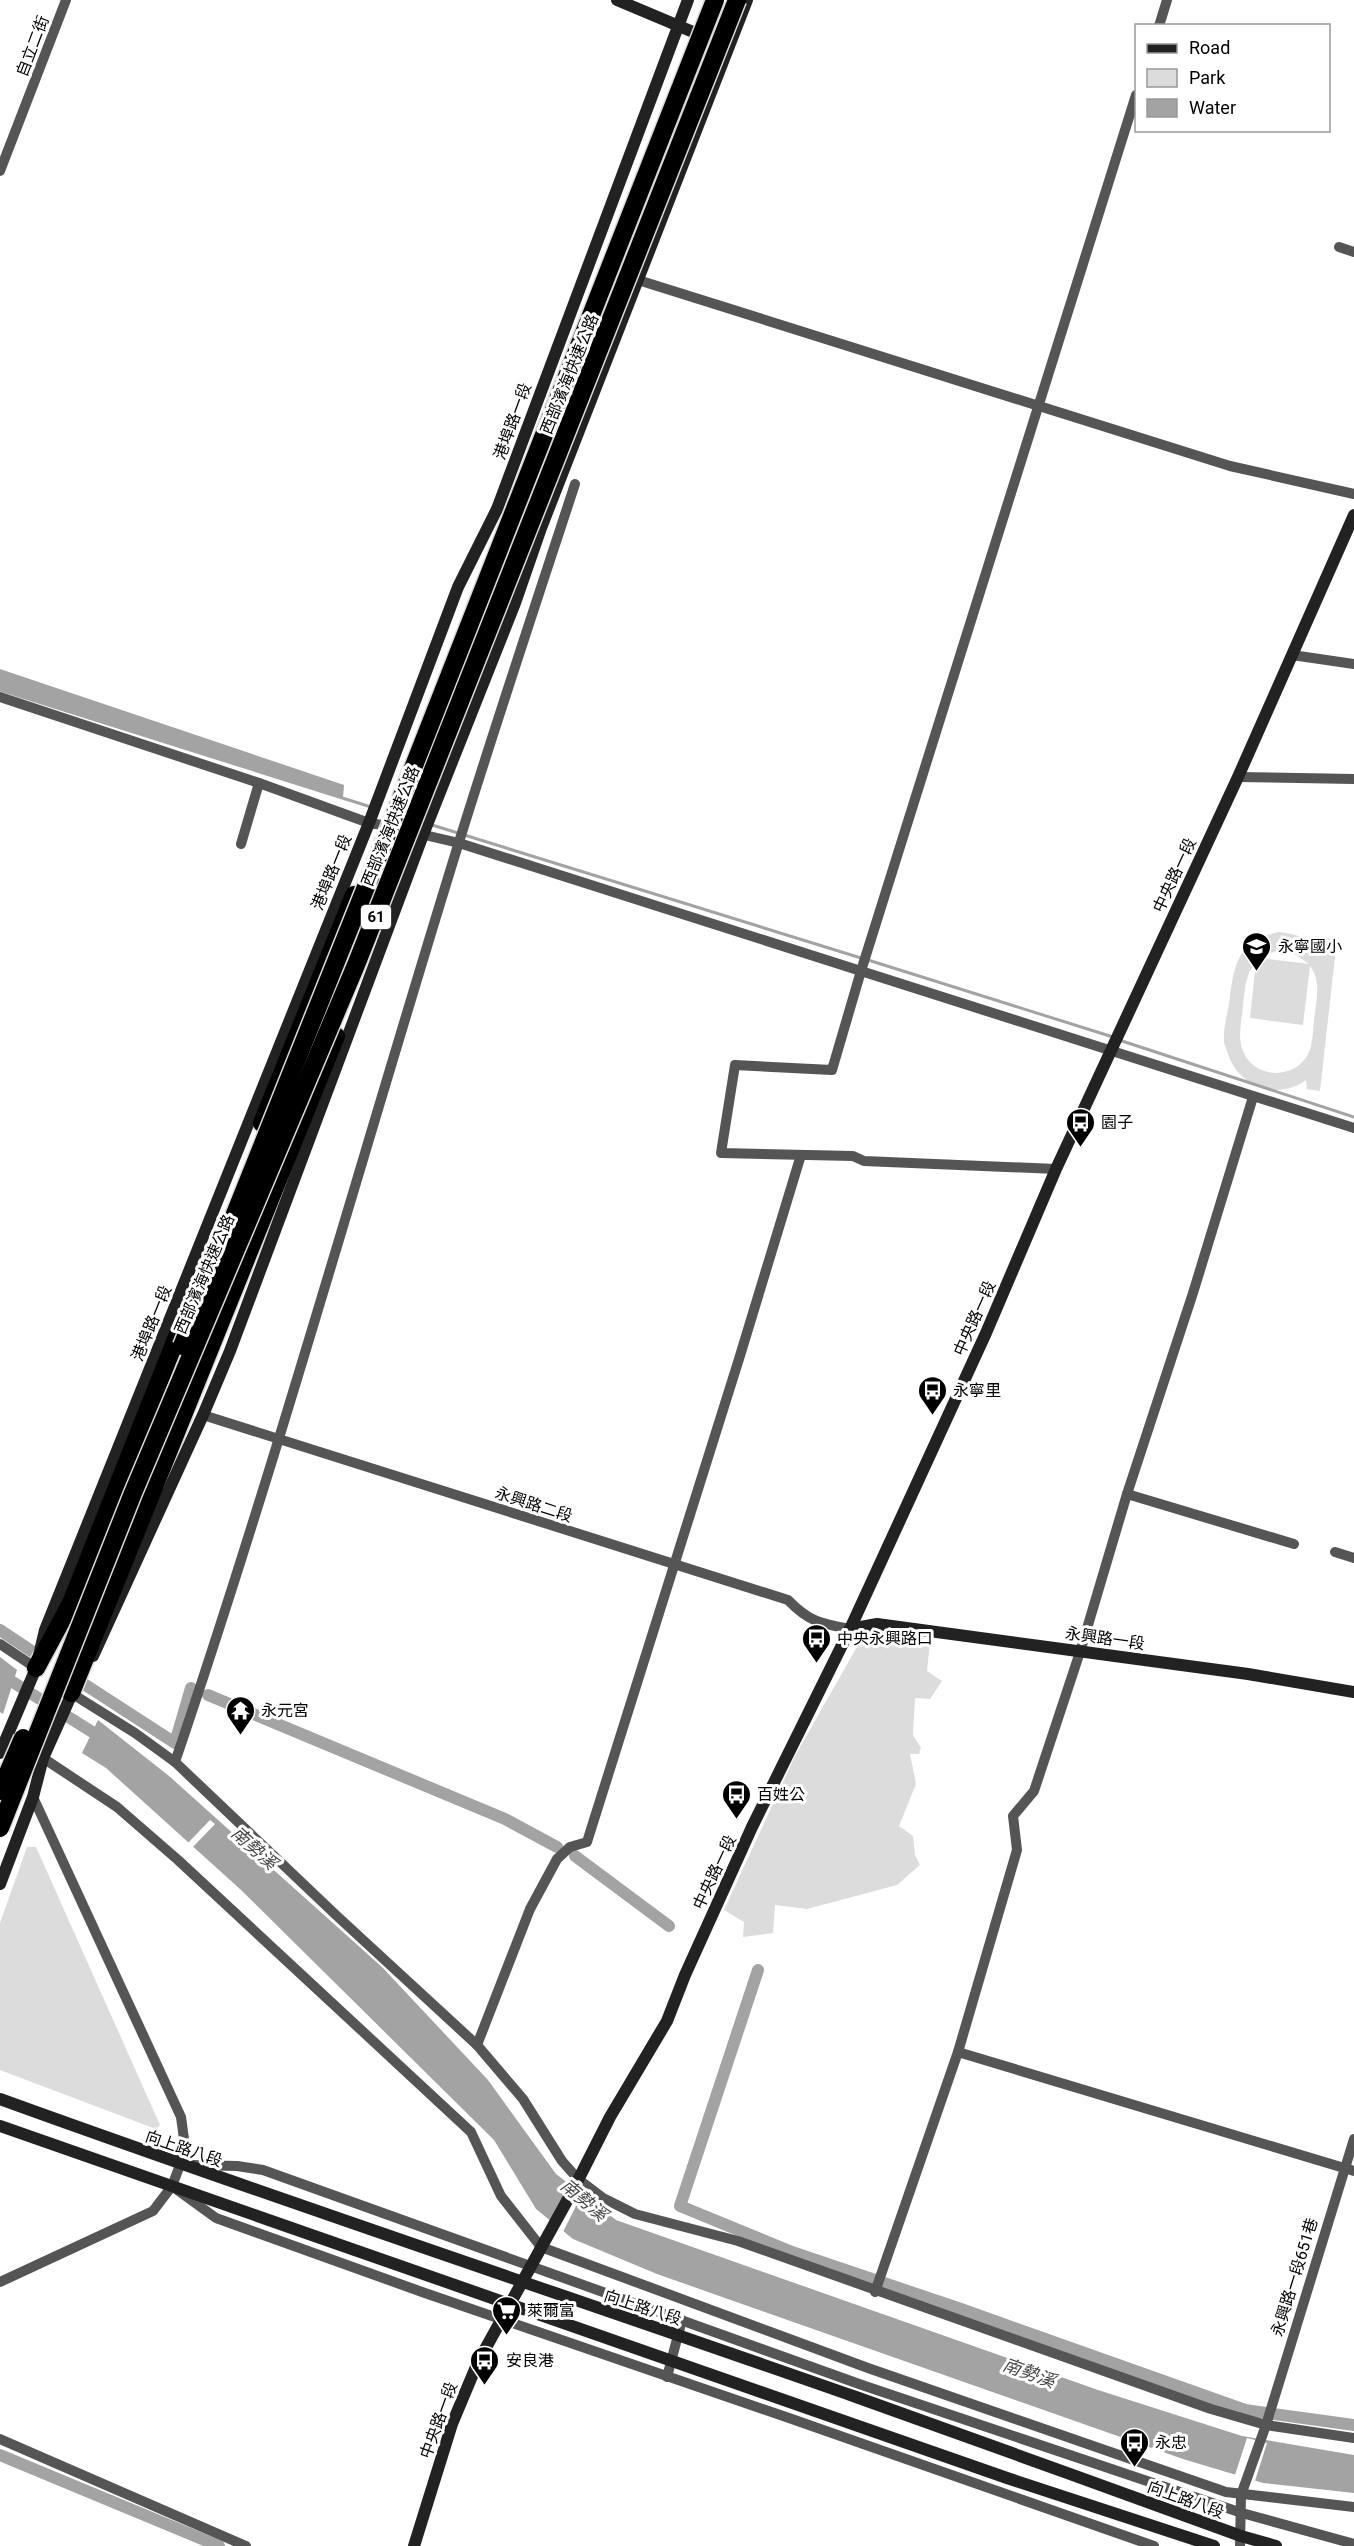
<svg xmlns="http://www.w3.org/2000/svg" width="1354" height="2546" font-family="Roboto,'Noto Sans TC',sans-serif">
<rect width="100%" height="100%" fill="#fff"/>
<g fill="#dcdcdc" fill-rule="evenodd">
<path d="M1279 932C1298 934 1309 939 1322 952L1324 938 1337 939 1320 1091 1307 1089 1306 1080C1277 1101 1239 1087 1228 1054 1227 1050 1224 1045 1224 1041 1223 1029 1227 1015 1229 1004 1234 965 1236 941 1279 932ZM1281 951 1293 953 1309 964 1261 958 1269 953ZM1256 962 1250 1018 1303 1025 1310 966C1322 981 1316 1002 1314 1020 1313 1030 1313 1042 1309 1052 1297 1080 1254 1080 1243 1051 1237 1037 1242 1020 1243 1005 1245 990 1245 974 1256 962Z"/>
<polygon points="866,1631 930,1642 927,1671 942,1681 930,1699 915,1698 913,1735 921,1748 919,1754 910,1754 916,1784 899,1826 913,1836 915,1855 920,1865 897,1885 807,1909 775,1905 773,1933 743,1937 744,1922 724,1910 795,1756"/>
<polygon points="27,1847 36,1847 160,2125 156,2129 0,2070 0,1923"/>
</g>
<g fill="#a3a3a3">
<polygon points="0,669 344,785 343,798 0,690"/>
<polygon points="0,1657 17,1670 3,1714 0,1712"/>
<polygon points="98,1720 169,1776 382,1967 488,2080 556,2174 616,2220 1098,2390 1242,2436 1354,2455 1354,2493 1263,2483 1183,2459 657,2274 573,2239 536,2209 494,2140 240,1889 106,1768 82,1753"/>
</g>
<g fill="#fff">
<polygon points="210,1820 215,1824 191,1849 186,1845"/>
<polygon points="570,2190 581,2196 562,2234 550,2225"/>
<polygon points="1247,2438 1267,2443 1254,2484 1234,2478"/>
</g>
<g fill="none" stroke-linecap="round" stroke-linejoin="round">
<g stroke="#a3a3a3" stroke-width="3">
<polyline points="0,690 371,807"/>
<polyline points="432,825 861,958"/>
<polyline points="868,960 1113,1037"/>
<polyline points="1119,1040 1354,1117"/>
</g>
<g stroke="#a3a3a3" stroke-width="12">
<polyline points="0,1630 33,1652"/>
<polyline points="0,1674 105,1740"/>
<polyline points="84,1684 175,1743 191,1688"/>
<polyline points="208,1695 505,1819 557,1847"/>
<polyline points="575,1856 669,1926"/>
<polyline points="758,1970 680,2206 792,2252 961,2309 1245,2410 1354,2425"/>
<polyline points="0,2455 219,2546"/>
</g>
<defs>
<g id="highway">
<polyline points="262,1123 354,895"/>
<polyline points="36,1668 71,1603 182,1324"/>
<polyline points="71,1693 336,1036"/>
</g>
</defs>
<use href="#highway" stroke="#dbdbdb" stroke-width="21"/>
<g stroke="#555" stroke-width="10">
<polyline points="1159,26 1167,0"/>
<polyline points="0,171 66,0"/>
<polyline points="1339,247 1354,252"/>
<polyline points="638,280 1230,466 1354,494"/>
<polyline points="1292,655 1354,664"/>
<polyline points="0,697 259,783 369,823 395,827"/>
<polyline points="1238,777 1354,779"/>
<polyline points="416,833 459,843 1354,1128"/>
<polyline points="241,844 259,783"/>
<polyline points="1056,1169 864,1161 853,1156 721,1153 735,1065 832,1070 861,971 1136,95"/>
<path d="M203 1415 788 1600C809 1622 822 1624 850 1629"/>
<polyline points="1127,1494 1294,1544"/>
<polyline points="1335,1552 1354,1558"/>
<polyline points="0,1644 36,1668"/>
<polyline points="71,1693 135,1733 175,1762 337,1916 477,2045 523,2099 562,2161 578,2179 603,2198 635,2214 738,2241 1211,2409 1266,2425 1354,2438"/>
<polyline points="43,1758 117,1807 178,1860 471,2132 501,2196 541,2247 868,2368 1226,2492 1354,2507"/>
<path d="M175 1762C278 1458 364 1149 459 842 496 723 536 603 575 484"/>
<polyline points="477,2045 530,1909 557,1859 570,1847 587,1842 739,1359 801,1155"/>
<polyline points="958,2052 1354,2171"/>
<polyline points="192,2165 237,2166 263,2170 862,2385 1242,2513 1354,2544"/>
<polyline points="176,2189 216,2218 422,2292 789,2418 1154,2546"/>
<polyline points="0,2282 153,2211 172,2186 180,2165 184,2139 181,2117 33,1797"/>
<polyline points="875,2292 958,2052 1017,1850 1013,1816 1034,1791 1080,1652 1127,1494 1193,1293 1253,1097"/>
<polyline points="667,2377 682,2320"/>
<polyline points="0,2439 246,2546"/>
<polyline points="1240,2546 1241,2495 1266,2425 1354,2139"/>
</g>
<g stroke="#222" stroke-width="12">
<polyline points="617,0 705,37"/>
<polyline points="319,1031 445,716"/>
<polyline points="850,1629 877,1624 1248,1674 1354,1692"/>
<polyline points="93,1656 203,1415 230,1351 423,835 515,603 541,528 747,0"/>
<polyline points="0,1753 36,1668 45,1630 369,823 458,587 497,509 688,0"/>
<polyline points="0,1884 33,1797 43,1758 74,1689"/>
<path d="M0 2099C284 2202 571 2297 856 2397 984 2442 1113 2490 1241 2536L1276 2546"/>
<polyline points="0,2126 1007,2478 1214,2546"/>
<polyline points="414,2546 452,2424 478,2362 573,2190 610,2117 667,2021 685,1975 752,1827 850,1629 986,1333 1056,1169 1238,777 1354,515"/>
</g>
<use href="#highway" stroke="#000" stroke-width="18"/>
<defs>
<g id="highway-bridge">
<polyline points="182,1346 382,847 715,0"/>
<polyline points="0,1791 23,1738"/>
<polyline points="0,1828 133,1493 356,965 737,0"/>
</g>
</defs>
<use href="#highway-bridge" stroke="#dbdbdb" stroke-width="21" stroke-linecap="butt"/>
<use href="#highway-bridge" stroke="#000" stroke-width="18"/>
</g>
<defs>
<symbol id="school-pin" viewBox="-11 -11 22 30"><path d="M0 17L-7.5 6A9.5 9.5 0 1 1 7.5 6Z" fill="#000" stroke="#fff"/><path d="M0-5L7-2L0 1L-7-2ZM-4 1L0 2.5L4 1V4Q0 6-4 4Z" fill="#fff"/></symbol>
<symbol id="bus-pin" viewBox="-11 -11 22 30"><path d="M0 17L-7.5 6A9.5 9.5 0 1 1 7.5 6Z" fill="#000" stroke="#fff"/><path d="M-5-6H5V4H4V6H2V4H-2V6H-4V4H-5ZM-3.5-4V0h7V-4ZM-3.5 1.2v1.5H-2V1.2ZM2 1.2v1.5H3.5V1.2Z" fill="#fff"/></symbol>
<symbol id="temple-pin" viewBox="-11 -11 22 30"><path d="M0 17L-7.5 6A9.5 9.5 0 1 1 7.5 6Z" fill="#000" stroke="#fff"/><path d="M0-6L5-2H3V0L6.5 2.5H4V6H1.5V3h-3V6H-4V2.5H-6.5L-3 0V-2H-5Z" fill="#fff"/></symbol>
<symbol id="supermarket-pin" viewBox="-11 -11 22 30"><path d="M0 17L-7.5 6A9.5 9.5 0 1 1 7.5 6Z" fill="#000" stroke="#fff"/><path d="M-6-5.5h2.5l.6 2H6L4.5 2H-2.5L-4.4-4H-6ZM-1.5 3.2a1.3 1.3 0 1 0 .1 0ZM3 3.2a1.3 1.3 0 1 0 .1 0Z" fill="#fff"/></symbol>
</defs>
<g fill-rule="evenodd">
<use href="#school-pin" x="1240" y="930" width="33" height="45"/>
<use href="#bus-pin" x="1064" y="1106" width="33" height="45"/>
<use href="#bus-pin" x="916" y="1374" width="33" height="45"/>
<use href="#bus-pin" x="800" y="1622" width="33" height="45"/>
<use href="#temple-pin" x="224" y="1694" width="33" height="45"/>
<use href="#bus-pin" x="720" y="1778" width="33" height="45"/>
<use href="#supermarket-pin" x="490" y="2294" width="33" height="45"/>
<use href="#bus-pin" x="468" y="2344" width="33" height="45"/>
<use href="#bus-pin" x="1118" y="2426" width="33" height="45"/>
</g>
<g text-anchor="middle" stroke-width="6" stroke-linejoin="round" paint-order="stroke">
<rect fill="#fff" stroke="#4c4c4c" stroke-width="1.5" x="361" y="905" width="30" height="24" rx="4.5"/>
<g font-size="15" font-weight="bold" fill="#000">
<text x="376" y="922">61</text>
</g>
<g font-size="16" fill="#000" stroke="#fff">
<text transform="translate(32 46) rotate(-69)" y="6">自立二街</text>
<text transform="translate(569 374) rotate(-68)" y="6">西部濱海快速公路</text>
<text transform="translate(512 421) rotate(-70)" y="6">港埠路一段</text>
<text transform="translate(390 826) rotate(-68)" y="6">西部濱海快速公路</text>
<text transform="translate(331 872) rotate(-68)" y="6">港埠路一段</text>
<text transform="translate(1174 875) rotate(-65)" y="6">中央路一段</text>
<text transform="translate(204 1274) rotate(-67)" y="6">西部濱海快速公路</text>
<text transform="translate(974 1318) rotate(-66)" y="6">中央路一段</text>
<text transform="translate(151 1323) rotate(-68)" y="6">港埠路一段</text>
<text transform="translate(534 1504) rotate(18)" y="6">永興路二段</text>
<text transform="translate(1105 1638) rotate(8)" y="6">永興路一段</text>
<text transform="translate(714 1872) rotate(-65)" y="6">中央路一段</text>
<text transform="translate(184 2148) rotate(19)" y="6">向上路八段</text>
<text transform="translate(1294 2277) rotate(-73)" y="6">永興路一段651巷</text>
<text transform="translate(643 2307) rotate(18)" y="6">向上路八段</text>
<text transform="translate(438 2420) rotate(-70)" y="6">中央路一段</text>
<text transform="translate(1186 2499) rotate(20)" y="6">向上路八段</text>
</g>
<g font-size="16" fill="#000" stroke="#fff" text-anchor="start">
<text x="1278" y="952">永寧國小</text>
<text x="1101" y="1128">園子</text>
<text x="953" y="1396">永寧里</text>
<text x="837" y="1644">中央永興路口</text>
<text x="261" y="1716">永元宮</text>
<text x="757" y="1800">百姓公</text>
<text x="527" y="2316">萊爾富</text>
<text x="506" y="2366">安良港</text>
<text x="1155" y="2448">永忠</text>
</g>
<g font-size="18" font-style="italic" fill="#444" stroke="#fff">
<text transform="translate(254 1848) rotate(42)" y="6">南勢溪</text>
<text transform="translate(584 2200) rotate(40)" y="6">南勢溪</text>
<text transform="translate(1029 2373) rotate(20)" y="6">南勢溪</text>
</g>
</g>
<rect x="1135" y="24" width="195" height="108" fill="#ffffff" stroke="#999999" stroke-width="1.5"/>
<rect x="1147" y="44" width="30" height="9" fill="#222222" stroke="#999999" stroke-width="1.5"/>
<text x="1189" y="54" font-size="18" fill="#000000">Road</text>
<rect x="1147" y="69" width="30" height="18" fill="#dcdcdc" stroke="#999999" stroke-width="1.5"/>
<text x="1189" y="84" font-size="18" fill="#000000">Park</text>
<rect x="1147" y="99" width="30" height="18" fill="#a3a3a3" stroke="#999999" stroke-width="1.5"/>
<text x="1189" y="114" font-size="18" fill="#000000">Water</text>
</svg>
